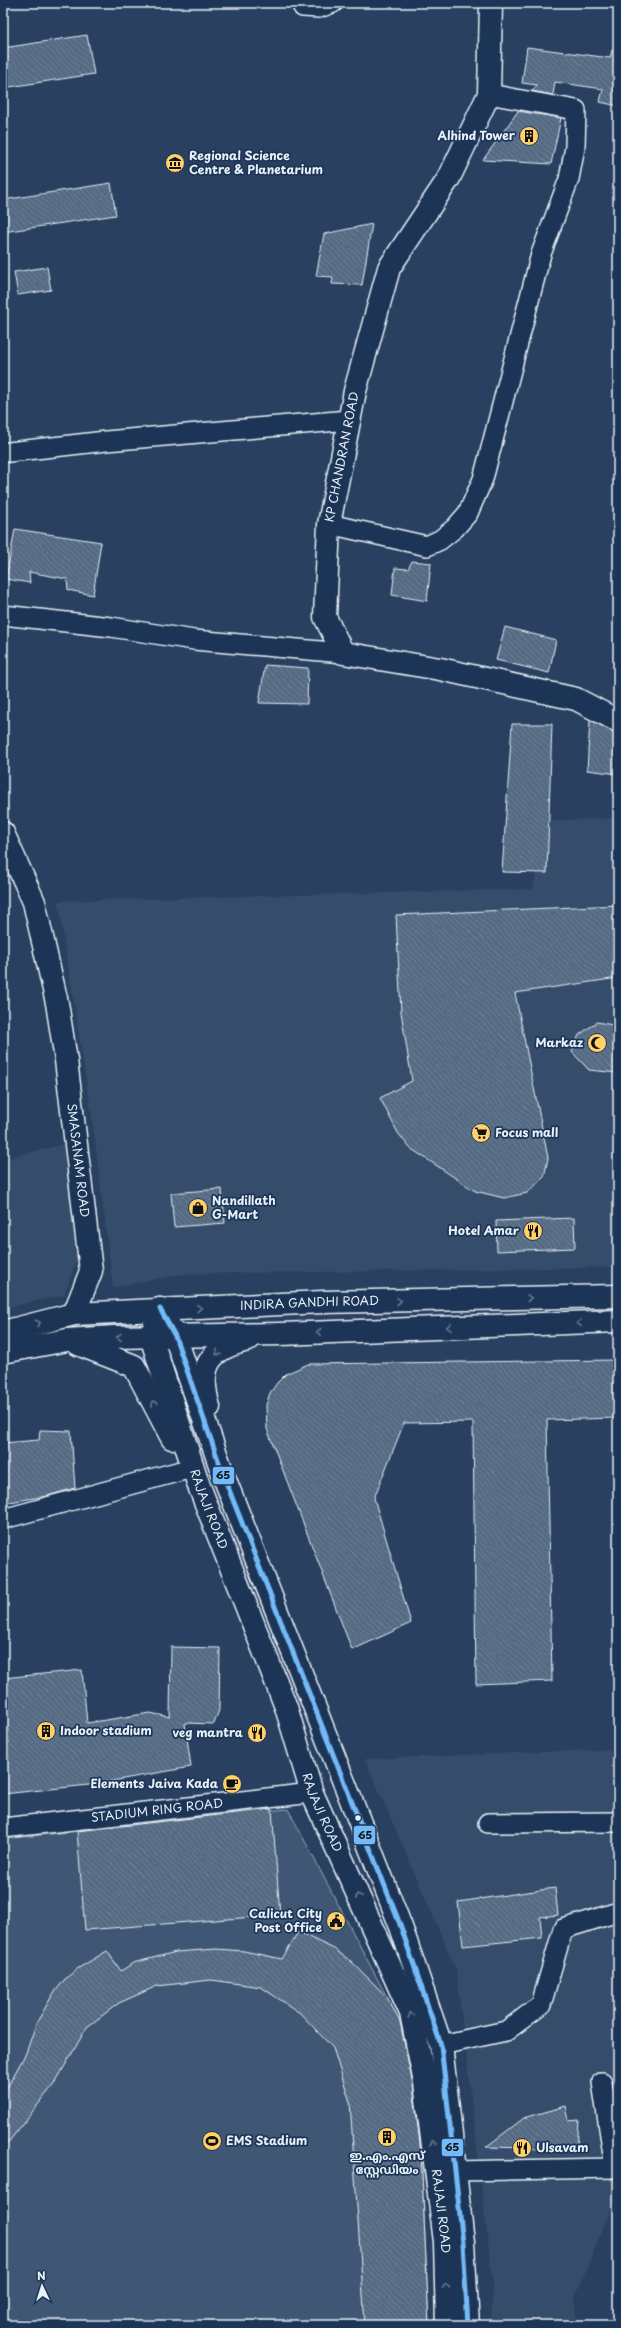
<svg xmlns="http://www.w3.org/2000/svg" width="621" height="2328" font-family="'Playpen Sans','Noto Sans Malayalam',sans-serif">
<defs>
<pattern id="building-back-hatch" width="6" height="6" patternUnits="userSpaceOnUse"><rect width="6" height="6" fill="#556a83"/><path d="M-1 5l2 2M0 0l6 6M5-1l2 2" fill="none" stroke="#6d8095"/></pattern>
</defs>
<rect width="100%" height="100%" fill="#294061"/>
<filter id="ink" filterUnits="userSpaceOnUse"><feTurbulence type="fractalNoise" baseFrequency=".025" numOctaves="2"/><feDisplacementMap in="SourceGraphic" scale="8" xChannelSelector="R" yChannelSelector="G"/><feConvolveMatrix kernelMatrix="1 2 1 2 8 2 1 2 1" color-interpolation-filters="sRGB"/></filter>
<g filter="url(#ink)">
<g fill="#364d6b">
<polygon points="618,818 618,1267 183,1274 113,1287 93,1124 58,901 533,889 546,821"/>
<polygon points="65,1144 80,1252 64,1295 3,1308 3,1159"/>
<polygon points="618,1749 618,2192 574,2299 578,2325 491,2325 493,2284 456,1969 365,1759"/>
</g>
<polygon fill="#415774" stroke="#94a4b6" points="288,1809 400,2022 418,2081 429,2325 3,2325 3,1839"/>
<g fill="url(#building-back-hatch)" stroke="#e8f1f8">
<polygon points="87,35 94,74 3,88 3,48"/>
<polygon points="527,47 610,58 612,50 618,51 618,106 600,102 603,89 555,82 553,95 532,91 537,85 522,83"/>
<polygon points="518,111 561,118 551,164 483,160"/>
<polygon points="111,183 116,215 3,232 3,200"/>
<polygon points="372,224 362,285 332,284 333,277 316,276 324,234"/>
<polygon points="47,267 51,290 18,295 14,272"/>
<polygon points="15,529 101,542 93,595 68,590 67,579 29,572 30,583 6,579"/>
<polygon points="412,561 431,563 427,601 392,595 395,568 408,569"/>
<polygon points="505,627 556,640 549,673 496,660"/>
<polygon points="265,665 308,668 307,704 259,703"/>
<polygon points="590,720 618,733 618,774 587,770"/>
<polygon points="512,724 552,724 547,873 502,872"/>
<polygon points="618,905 618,978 515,993 548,1158 544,1177 527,1193 504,1198 475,1191 410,1148 398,1133 380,1098 412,1081 401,1012 396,915"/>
<polygon points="597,1022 618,1026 618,1073 589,1070 572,1052 579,1035"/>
<polygon points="222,1189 225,1223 174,1227 171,1193"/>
<polygon points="574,1218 575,1248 497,1251 496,1221"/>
<polygon points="618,1360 618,1418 547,1420 552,1681 476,1684 473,1422 404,1423 374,1498 411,1623 352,1650 267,1429 266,1405 270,1393 277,1383 286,1374 308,1364"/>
<polygon points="40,1430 71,1431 75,1488 47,1496 3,1503 3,1443 39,1440"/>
<polygon points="171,1647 220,1648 219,1710 214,1724 185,1723 191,1767 89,1785 3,1794 3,1678 82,1670 87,1723 150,1713 170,1717"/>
<polygon points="272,1809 280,1915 85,1930 77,1831"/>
<polygon points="555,1888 558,1915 540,1917 542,1938 463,1946 458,1902"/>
<polygon points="298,1932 334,1949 352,1962 387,1997 400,2022 413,2085 421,2153 429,2325 365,2325 350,2102 333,2048 300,2013 261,1987 211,1980 157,1986 119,2003 87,2027 55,2083 3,2149 3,2095 26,2053 36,2024 53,1994 65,1979 77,1969 107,1951 121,1971 133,1963 176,1952 216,1949 244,1951 282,1959"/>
<polygon points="566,2106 569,2121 579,2120 577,2149 486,2147 524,2118"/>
</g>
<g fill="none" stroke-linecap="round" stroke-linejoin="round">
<defs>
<g id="minor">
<polyline points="301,3 303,7 319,8 333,3"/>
<polyline points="9,452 106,441 349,420"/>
<polyline points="329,524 427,546 440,540 455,528 468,513 483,479 541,254 569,179 575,147 576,110 489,94"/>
<polyline points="3,615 111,627 194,640 343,653"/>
<polyline points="3,1519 188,1469"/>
<polyline points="488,1823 618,1822"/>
<path id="s1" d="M3 1828 312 1793"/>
<polyline points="441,2045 506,2031 541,2005 563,1929 618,1912"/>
<polyline points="455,2171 615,2168 602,2082"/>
</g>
<polyline id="tertiary" points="491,3 489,94 449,178 389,268 355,391 329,524 325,617 343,653 440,669 576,699 618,721"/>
<g id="secondary">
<path id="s2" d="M3 833 34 902 57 1003 66 1060 91 1271 74 1314"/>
</g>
<g id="primary">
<polyline points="160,1309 175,1336 224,1477 401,1927 441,2045 463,2243 468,2325"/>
<path id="s3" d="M160 1309 151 1337 199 1486 286 1707 312 1793 411 2013 425 2083 445 2242 447 2325"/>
<path id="s4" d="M3 1332 74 1314 323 1302 618 1296"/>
<polyline points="78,1344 134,1366 172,1438"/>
<polyline points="3,1352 67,1340 114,1337 281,1334 618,1321"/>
<path d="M209 1407C198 1368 207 1349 248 1340"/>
</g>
</defs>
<use href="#minor" stroke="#e8f1f8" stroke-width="22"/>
<use href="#tertiary" stroke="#e8f1f8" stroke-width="25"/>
<use href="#secondary" stroke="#e8f1f8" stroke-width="25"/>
<use href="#primary" stroke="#e8f1f8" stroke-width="25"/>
<use href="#minor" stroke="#1d3557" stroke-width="19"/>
<use href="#tertiary" stroke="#1d3557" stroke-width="22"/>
<use href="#secondary" stroke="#1d3557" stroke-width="22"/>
<use href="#primary" stroke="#1d3557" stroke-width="22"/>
<defs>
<polyline id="bus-1" points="160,1309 175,1336 224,1477 401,1927 441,2045 463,2243 468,2325"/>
</defs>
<use href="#bus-1" stroke="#1d3557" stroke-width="8"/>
<use href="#bus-1" stroke="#73baf8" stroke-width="5"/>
</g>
<defs><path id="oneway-chevron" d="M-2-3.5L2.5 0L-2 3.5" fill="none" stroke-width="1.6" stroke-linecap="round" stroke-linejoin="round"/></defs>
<g stroke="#64778f">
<use href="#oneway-chevron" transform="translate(529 1298) rotate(-1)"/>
<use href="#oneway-chevron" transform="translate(399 1301) rotate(-1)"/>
<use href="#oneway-chevron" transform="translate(199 1308) rotate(-2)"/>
<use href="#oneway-chevron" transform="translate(38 1323) rotate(-14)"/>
<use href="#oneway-chevron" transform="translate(579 1323) rotate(178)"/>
<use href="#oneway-chevron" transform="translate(449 1327) rotate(178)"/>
<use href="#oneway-chevron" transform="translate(319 1332) rotate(178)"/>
<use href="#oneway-chevron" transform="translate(119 1337) rotate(179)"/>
<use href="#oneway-chevron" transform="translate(218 1353) rotate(139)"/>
<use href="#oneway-chevron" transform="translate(154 1403) rotate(-118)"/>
<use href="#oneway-chevron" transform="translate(358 1896) rotate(-114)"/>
<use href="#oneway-chevron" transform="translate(411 2015) rotate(-107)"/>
<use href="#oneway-chevron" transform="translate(433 2143) rotate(-97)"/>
<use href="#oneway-chevron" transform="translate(446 2286) rotate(-91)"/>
</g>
</g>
<defs>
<symbol id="building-disc" viewBox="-11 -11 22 22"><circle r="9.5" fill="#ffd166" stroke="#1d3557"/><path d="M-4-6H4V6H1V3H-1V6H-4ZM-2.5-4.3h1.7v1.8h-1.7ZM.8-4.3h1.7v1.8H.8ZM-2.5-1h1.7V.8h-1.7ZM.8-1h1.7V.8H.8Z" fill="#111"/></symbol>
<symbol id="museum-disc" viewBox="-11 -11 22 22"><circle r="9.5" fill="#ffd166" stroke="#1d3557"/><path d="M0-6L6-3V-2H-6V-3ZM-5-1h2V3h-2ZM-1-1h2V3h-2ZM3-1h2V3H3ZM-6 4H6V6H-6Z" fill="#111"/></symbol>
<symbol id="mosque-disc" viewBox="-11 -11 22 22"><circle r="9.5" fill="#ffd166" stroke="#1d3557"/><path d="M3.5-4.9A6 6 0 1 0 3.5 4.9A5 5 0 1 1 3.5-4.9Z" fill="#111"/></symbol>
<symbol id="supermarket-disc" viewBox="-11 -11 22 22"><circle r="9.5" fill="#ffd166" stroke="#1d3557"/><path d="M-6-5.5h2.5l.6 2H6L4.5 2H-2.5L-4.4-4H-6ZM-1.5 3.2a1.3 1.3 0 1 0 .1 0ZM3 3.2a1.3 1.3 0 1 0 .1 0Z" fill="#111"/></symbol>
<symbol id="shop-disc" viewBox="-11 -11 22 22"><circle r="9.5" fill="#ffd166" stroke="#1d3557"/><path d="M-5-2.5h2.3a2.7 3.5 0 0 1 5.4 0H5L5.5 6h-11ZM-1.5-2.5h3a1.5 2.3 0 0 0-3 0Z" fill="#111"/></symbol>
<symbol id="restaurant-disc" viewBox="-11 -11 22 22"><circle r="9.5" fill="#ffd166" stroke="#1d3557"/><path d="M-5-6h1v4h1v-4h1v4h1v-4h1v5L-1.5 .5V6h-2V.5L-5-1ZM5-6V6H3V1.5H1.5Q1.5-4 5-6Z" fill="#111"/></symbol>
<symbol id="cafe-disc" viewBox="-11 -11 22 22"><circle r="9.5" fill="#ffd166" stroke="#1d3557"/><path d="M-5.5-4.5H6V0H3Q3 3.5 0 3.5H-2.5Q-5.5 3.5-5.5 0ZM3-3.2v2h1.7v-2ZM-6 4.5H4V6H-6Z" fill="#111"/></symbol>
<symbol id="civic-disc" viewBox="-11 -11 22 22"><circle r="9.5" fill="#ffd166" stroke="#1d3557"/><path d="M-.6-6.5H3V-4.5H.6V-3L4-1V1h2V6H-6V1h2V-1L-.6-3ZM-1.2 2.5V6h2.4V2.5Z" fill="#111"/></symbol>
<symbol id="stadium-disc" viewBox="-11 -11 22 22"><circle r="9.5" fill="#ffd166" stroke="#1d3557"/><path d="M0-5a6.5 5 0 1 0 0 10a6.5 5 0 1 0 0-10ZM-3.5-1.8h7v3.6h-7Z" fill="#111"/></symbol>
</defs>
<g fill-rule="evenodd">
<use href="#building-disc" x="518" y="125" width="22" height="22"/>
<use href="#museum-disc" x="164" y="152" width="22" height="22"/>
<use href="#mosque-disc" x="586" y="1032" width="22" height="22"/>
<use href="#supermarket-disc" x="470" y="1122" width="22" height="22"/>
<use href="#shop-disc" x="187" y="1197" width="22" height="22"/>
<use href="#restaurant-disc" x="522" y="1220" width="22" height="22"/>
<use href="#building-disc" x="35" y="1720" width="22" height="22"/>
<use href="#restaurant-disc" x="246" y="1722" width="22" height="22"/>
<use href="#cafe-disc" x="221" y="1773" width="22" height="22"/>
<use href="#civic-disc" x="325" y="1910" width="22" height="22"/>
<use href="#building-disc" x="376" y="2126" width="22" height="22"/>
<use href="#stadium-disc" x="201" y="2130" width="22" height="22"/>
<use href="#restaurant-disc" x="511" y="2137" width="22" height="22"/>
</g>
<circle fill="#e8f1f8" stroke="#1d3557" stroke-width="1.5" cx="358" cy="1818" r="3.5"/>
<g text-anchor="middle" stroke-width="3.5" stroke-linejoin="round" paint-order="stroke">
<g font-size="12" font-weight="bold" fill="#e8f1f8" stroke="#1d3557" text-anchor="end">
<text x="515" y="140">Alhind Tower</text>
<text x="189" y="160" text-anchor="start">Regional Science<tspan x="189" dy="14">Centre &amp; Planetarium</tspan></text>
<text x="583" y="1047">Markaz</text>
<text x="495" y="1137" text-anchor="start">Focus mall</text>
<text x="212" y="1205" text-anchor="start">Nandillath<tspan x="212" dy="14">G-Mart</tspan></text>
<text x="519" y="1235">Hotel Amar</text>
<text x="60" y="1735" text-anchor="start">Indoor stadium</text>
<text x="243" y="1737">veg mantra</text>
<text x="218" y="1788">Elements Jaiva Kada</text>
<text x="322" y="1918">Calicut City<tspan x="322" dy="14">Post Office</tspan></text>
<text x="226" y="2145" text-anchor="start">EMS Stadium</text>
<text x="536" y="2152" text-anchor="start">Ulsavam</text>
<text x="387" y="2160" text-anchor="middle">ഇ.എം.എസ്<tspan x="387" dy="14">സ്റ്റേഡിയം</tspan></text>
</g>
<g font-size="12" fill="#e8f1f8" stroke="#1d3557">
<text transform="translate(342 457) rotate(-79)" y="4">KP CHANDRAN ROAD</text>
<text dy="4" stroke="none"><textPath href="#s2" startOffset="338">SMASANAM ROAD</textPath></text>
<text dy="4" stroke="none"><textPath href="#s4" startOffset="309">INDIRA GANDHI ROAD</textPath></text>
<text dy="4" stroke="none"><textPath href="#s3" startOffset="211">RAJAJI ROAD</textPath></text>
<text dy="4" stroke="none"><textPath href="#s1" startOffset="155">STADIUM RING ROAD</textPath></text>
<text dy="4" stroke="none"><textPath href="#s3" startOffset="535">RAJAJI ROAD</textPath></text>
<text dy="4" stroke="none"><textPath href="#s3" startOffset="955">RAJAJI ROAD</textPath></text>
</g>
</g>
<g stroke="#1d3557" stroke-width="1.5">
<rect x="212" y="1466" width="23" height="19" rx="4" fill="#73baf8"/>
<rect x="353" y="1825" width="23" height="20" rx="4" fill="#73baf8"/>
<rect x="441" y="2138" width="23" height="19" rx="4" fill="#73baf8"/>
</g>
<g font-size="11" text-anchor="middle" font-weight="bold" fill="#111">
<text x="223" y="1479">65</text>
<text x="365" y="1839">65</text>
<text x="452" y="2151">65</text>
</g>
<rect width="621" height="2328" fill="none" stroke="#1d3557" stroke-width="16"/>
<rect x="8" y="8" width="605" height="2312" fill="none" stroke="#e8f1f8" stroke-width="1.5" filter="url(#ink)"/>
<g transform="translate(42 2286) rotate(356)" stroke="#1d3557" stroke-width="3" paint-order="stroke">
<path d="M0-3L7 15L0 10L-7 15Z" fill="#e8f1f8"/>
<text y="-6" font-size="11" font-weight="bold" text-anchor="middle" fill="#e8f1f8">N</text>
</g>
</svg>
